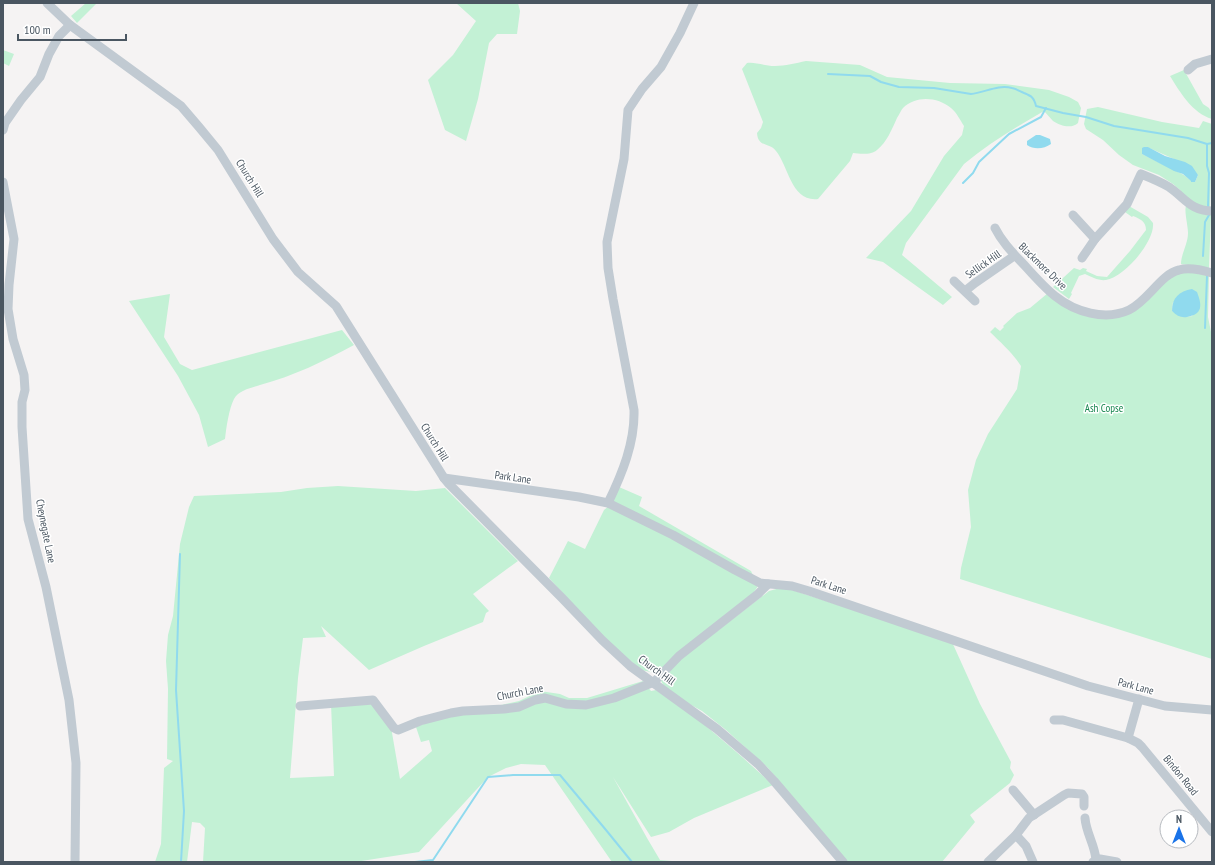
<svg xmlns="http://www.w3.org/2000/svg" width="1215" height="865" font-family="'PT Sans Narrow',sans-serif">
<rect width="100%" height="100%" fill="#f5f3f3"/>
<g fill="#c3f1d5" fill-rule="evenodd">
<polygon points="86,3 97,3 77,23 71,16"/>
<polygon points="456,3 518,3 520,11 517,34 497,34 489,43 478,99 466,141 445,130 428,80 453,55 476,21"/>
<polygon points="3,50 14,54 9,66 3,63"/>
<path d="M806 61 860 65 887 77 950 83 1005 84 1049 90 1069 97 1078 102 1081 108 1078 123C1072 129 1060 126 1053 121 1050 118 1047 114 1044 111 1016 127 989 143 964 164L906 243 902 255 952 297 943 305 883 262 866 258 911 211 944 156 962 135 964 126C960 120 957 113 951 108 938 97 916 95 903 108 901 110 899 115 897 118 892 129 887 142 877 150 872 155 860 154 853 153L850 161 818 199C791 202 789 167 776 151 770 142 758 148 757 133L761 128 763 122 742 69 747 63C756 62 765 66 775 66 785 66 796 63 806 61Z"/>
<path d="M1184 70 1203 104 1209 108 1210 110H1212V119C1192 113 1180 92 1170 76Z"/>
<path d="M1098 107 1162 122 1199 128 1203 121 1212 124 1210 208H1204L1186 199 1180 190 1173 184 1159 175 1133 165 1119 155 1103 140 1086 129 1084 124 1087 109ZM1147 147 1174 159 1198 175 1195 182C1189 181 1187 176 1182 174 1168 167 1155 160 1142 154Z"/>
<path d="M1129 206 1148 217 1153 223C1155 242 1123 278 1106 280 1099 281 1091 277 1085 274L1079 276 1071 293 1072 294 1069 299 1053 287 1074 268 1080 270 1083 268 1087 269 1086 271 1097 276 1107 277 1130 251 1146 230C1146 221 1140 219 1133 216L1132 217 1125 212Z"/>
<path d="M1186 206 1211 214 1209 268 1181 264C1181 254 1188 244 1188 233 1188 226 1184 211 1186 206Z"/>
<path d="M1181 271 1209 275 1208 317 1211 332 1212 333V659L960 579 961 568 971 527 968 490 976 460 988 434 1017 389 1021 366C1012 352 1001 343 990 332L995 327 1000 331 1004 327 1003 326 1017 313 1030 308 1048 293 1063 305 1113 317 1171 277ZM1173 302 1193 316 1183 317 1172 311Z"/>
<path d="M170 294 164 337 180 364 192 370 342 330 354 345C324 361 294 376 260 385 251 388 239 390 234 399 229 408 226 429 225 439L208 447 199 415 178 376 129 301Z"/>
<polygon points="338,486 416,491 445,488 518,561 473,594 489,611 486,613 483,622 424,646 369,670 321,626 326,637 303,638 298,678 290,778 334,776 331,704 373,700 391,727 400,779 432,751 429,740 421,742 416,727 437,719 519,701 540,691 560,694 569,698 587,698 643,681 651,691 656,690 699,720 741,756 773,785 694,818 669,832 651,837 613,777 647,838 660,860 684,862 612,862 545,765 521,764 506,768 488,777 419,852 355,862 203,862 205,828 200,823 192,822 187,862 155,862 161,844 164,768 173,761 167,759 168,689 166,661 168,635 173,616 180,544 189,507 194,496 281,492 307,488"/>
<polygon points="619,487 642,497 639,506 751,571 758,586 750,598 656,673 641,670 604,638 549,578 568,541 585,549 604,510 609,506"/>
<polygon points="780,588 792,590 952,642 980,704 1011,762 1010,768 1014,775 1010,783 970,815 975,822 942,862 848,862 768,768 726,730 702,711 684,701 664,686 661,681 664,676 681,659 769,591"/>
</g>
<g fill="#90daee">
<path d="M1036 135H1040L1050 139 1051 144C1044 149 1034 150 1027 145V141Z"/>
<polygon points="1144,147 1148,147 1165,156 1185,162 1192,166 1198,175 1195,182 1191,182 1191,181 1183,174 1174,171 1142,154 1142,148"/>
<path d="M1192 289 1197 292C1202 305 1203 314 1187 317 1181 318 1177 316 1172 311 1172 298 1179 291 1192 289Z"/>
</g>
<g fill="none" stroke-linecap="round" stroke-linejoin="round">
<g stroke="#90daee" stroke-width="2">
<path d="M828 74 870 76 881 82 899 87 934 88 971 94C984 93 998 84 1012 88 1016 89 1020 91 1024 93 1031 96 1034 97 1036 106L1063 113 1086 117 1114 126 1188 138 1207 144 1212 143"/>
<polyline points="1207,144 1207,166 1209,173 1208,207"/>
<polyline points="963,183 973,173 979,162 1009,134 1041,117 1046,108"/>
<polyline points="1203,256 1205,222 1209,215"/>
<polyline points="1205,328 1207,276"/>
<polyline points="180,554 176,690 184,811 181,862"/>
<polyline points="415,862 433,860 488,777 513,775 560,775 606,830 632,862"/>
</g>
<g stroke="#c1cad2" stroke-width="9">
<polyline points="47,3 70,25 181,106 199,127 218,150 273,239 298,272 336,306 444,478 449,484 562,598 602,640 630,666 717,729 758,764 774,781 843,862"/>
<polyline points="1188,70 1195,64 1212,59"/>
<polyline points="3,130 5,123 21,100 40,77 49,54 59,36 70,25"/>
<polyline points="3,182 14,239 9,285 8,309 13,339 24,375 25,390 22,402 22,427 28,519 46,587 69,700 76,763 75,862"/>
<polyline points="1073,215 1095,239"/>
<path d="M995 228C1003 244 1015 255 1027 268 1036 278 1045 288 1055 296 1075 312 1105 321 1129 310 1148 301 1161 274 1179 270 1189 267 1202 270 1212 273"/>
<path d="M1082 258 1095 239 1127 204 1141 174C1151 178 1161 182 1169 187 1185 198 1191 211 1212 211"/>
<polyline points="954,281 975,301"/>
<polyline points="965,291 975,283 1014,256"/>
<polyline points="444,478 579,497 608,503 673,535 735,570 760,583 792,586 809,591 1088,686 1165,706 1212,710"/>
<path d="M608 503C622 474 635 443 634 410L613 299 608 268 607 242 624 159 628 110 642 89 661 67 680 33 694 3"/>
<polyline points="1139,699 1128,738 1138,743 1142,747 1212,832"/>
<polyline points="300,706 373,700 394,728 398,730 420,721 451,713 463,711 504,709 519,707 535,700 545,698 566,704 586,705 614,698 654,682 679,656 758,594 768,584"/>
<polyline points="1054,720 1063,720 1128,738"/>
<polyline points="1013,790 1034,815"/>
<path d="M1085 818C1086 833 1095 845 1096 860"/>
<polyline points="1016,835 1026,846 1033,862"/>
<polyline points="988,862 1016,835 1029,818 1064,795 1068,793 1082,794 1084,797 1084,806"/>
<polyline points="1093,862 1100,859 1117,862"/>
</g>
</g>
<g text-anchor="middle" stroke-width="3" stroke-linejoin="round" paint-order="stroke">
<g font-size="11" fill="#4a5661" stroke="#fff">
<text transform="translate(250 178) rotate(58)" y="4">Church Hill</text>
<text transform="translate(983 264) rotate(-35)" y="4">Sellick Hill</text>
<text transform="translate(1043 266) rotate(44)" y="4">Blackmore Drive</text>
<text transform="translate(435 442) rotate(58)" y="4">Church Hill</text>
<text transform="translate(513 477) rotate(8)" y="4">Park Lane</text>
<text transform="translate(46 531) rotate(79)" y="4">Cheynegate Lane</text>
<text transform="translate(829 585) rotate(18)" y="4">Park Lane</text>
<text transform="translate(657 670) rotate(36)" y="4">Church Hill</text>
<text transform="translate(1136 686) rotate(15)" y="4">Park Lane</text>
<text transform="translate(520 692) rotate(-11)" y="4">Church Lane</text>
<text transform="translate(1181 775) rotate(51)" y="4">Bindon Road</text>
</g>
<g font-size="11" fill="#17864f" stroke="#fff">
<text x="1104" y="412">Ash Copse</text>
</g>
</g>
<rect width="1215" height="865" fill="none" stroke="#4a5661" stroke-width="8"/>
<g transform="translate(1179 829)"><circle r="19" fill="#ffffff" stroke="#b7bbc0"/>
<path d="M0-3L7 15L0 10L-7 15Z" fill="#1a73e8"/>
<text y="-6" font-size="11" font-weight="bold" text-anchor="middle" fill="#4a5661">N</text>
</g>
<path d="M18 34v6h108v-6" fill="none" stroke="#4a5661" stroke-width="2"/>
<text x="24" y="34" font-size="12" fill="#4a5661" stroke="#ffffff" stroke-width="3" paint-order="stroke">100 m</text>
</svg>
